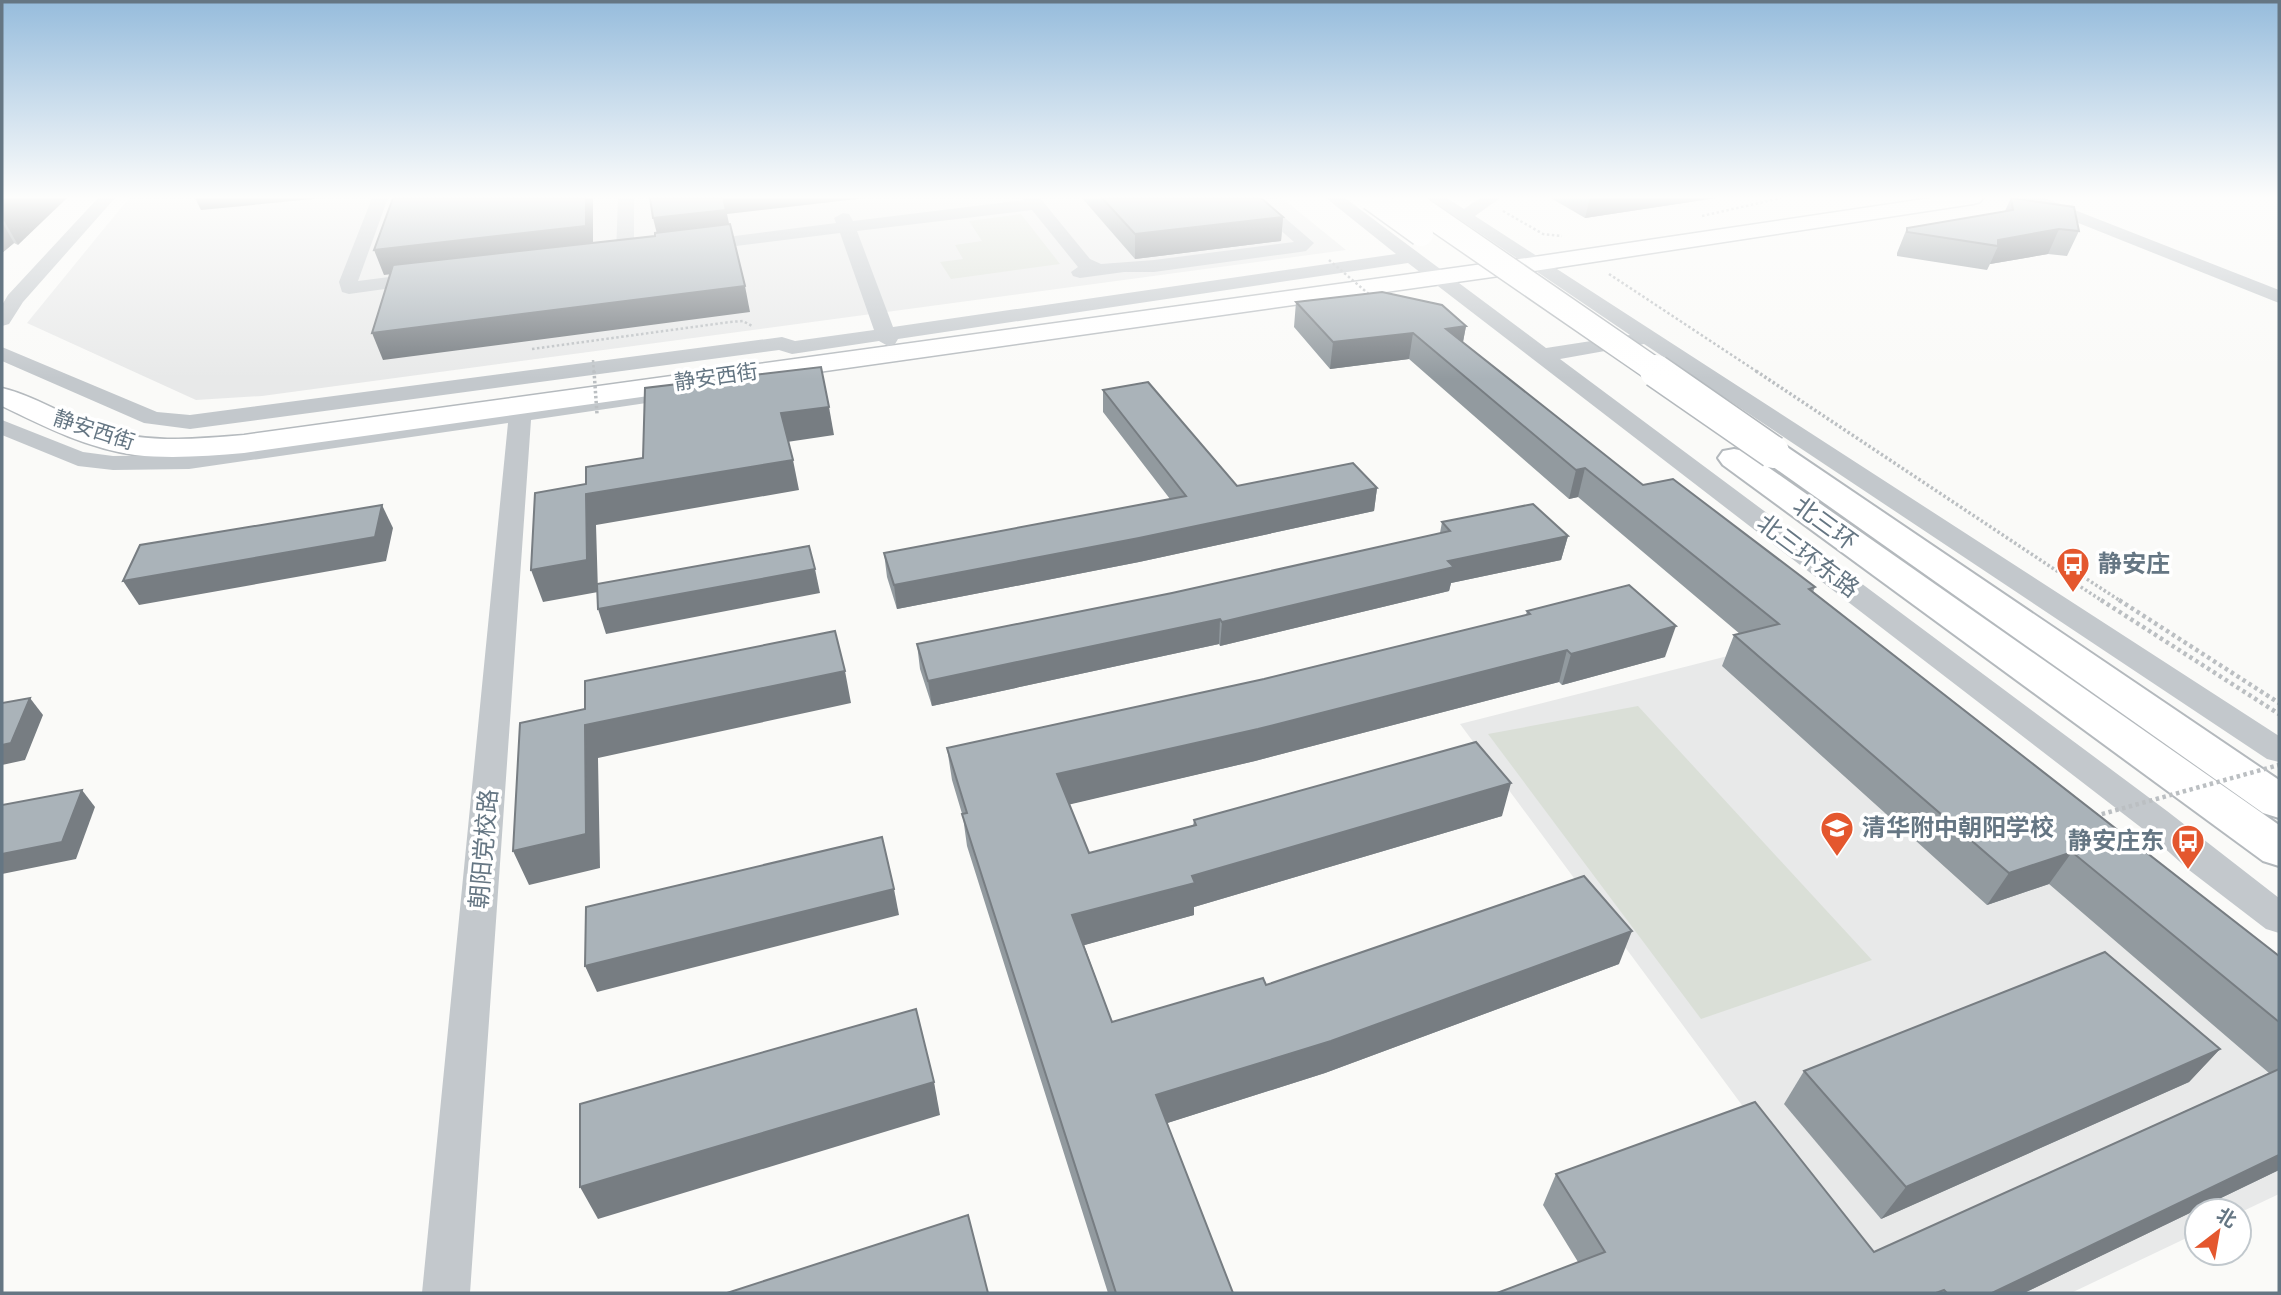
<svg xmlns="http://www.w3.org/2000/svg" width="2281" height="1295" font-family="'Sofia Sans Condensed','Noto Sans SC',sans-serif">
<rect width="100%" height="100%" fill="#fafaf8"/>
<g fill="#e8e9e9">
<polygon points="129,198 1282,198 1346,250 262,396 196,400 27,323"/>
<polygon points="1834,629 2279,992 2279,1194 2239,1213 2197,1211 2197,1233 2071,1293 1881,1293 1460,724"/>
</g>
<g fill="#dadfd7">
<polygon points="1021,214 1060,264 951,279 940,262 963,259 955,245 982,241 969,221"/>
<polygon points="1638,706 1872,960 1701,1019 1488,734"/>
</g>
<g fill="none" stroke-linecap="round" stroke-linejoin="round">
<defs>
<path id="major" d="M1931 198H1983L1980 202 1973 204 1534 271 244 453C208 456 171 459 135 455 87 448 45 427 2 406V388C35 396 65 416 98 428 145 444 195 439 244 435L1534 257Z"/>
<g id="highway">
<polygon points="1773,443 1784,445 2279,780 2279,818 2263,813 1762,459 1757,452 1762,445"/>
<polygon points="1734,449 1745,451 2279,825 2279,866 2263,861 1723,465 1718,458 1723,451"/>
</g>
</defs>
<use href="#major" stroke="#b5babe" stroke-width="3"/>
<use href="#highway" stroke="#b4b9bd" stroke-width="4"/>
<g stroke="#bbbfc2" stroke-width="2.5" stroke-dasharray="2.5 2.5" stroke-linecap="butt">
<polyline points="1503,211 1543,234 1562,236"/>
<polyline points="1702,216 1781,198"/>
<polyline points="1609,274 1759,373"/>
<polyline points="532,349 730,322 743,321 752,326"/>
</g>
<g stroke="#bbbfc2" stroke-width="3.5" stroke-dasharray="2.5 2.5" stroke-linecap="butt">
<polyline points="1756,371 2063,575 2076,572 2122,602"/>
<polyline points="2064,576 2104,602"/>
</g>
<g stroke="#bbbfc2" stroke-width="4.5" stroke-dasharray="3.5 3.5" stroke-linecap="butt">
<polyline points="2101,600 2279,714"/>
<polyline points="2119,600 2279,703"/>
</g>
<g fill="#c3c8cc" fill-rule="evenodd">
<polygon points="98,198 115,198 23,302 9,324 2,326 2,305 8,295"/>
<polygon points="372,198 388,198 358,281 428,272 435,274 437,278 435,282 349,294 342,292 339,282"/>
<polygon points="618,198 634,198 634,254 625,259 616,254"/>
<polygon points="1023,198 1040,198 1090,259 1101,264 1154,260 1294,242 1244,198 1262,198 1314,243 1306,251 1300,252 1154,272 1124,272 1080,278 1073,276 1071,272 1078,267 1032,210 857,231 893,327 1396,254 1326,198 1345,198 1546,348 1630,335 1428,198 1447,198 1464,209 1480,198 1500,198 1475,216 2279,736 2279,762 2267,759 1644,344 1560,359 2167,811 2279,898 2279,933 2266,929 2189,870 2143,829 1408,263 898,339 895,344 888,346 879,341 792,354 779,350 190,429 144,423 2,361 2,347 157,412 190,415 782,337 795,341 874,330 840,233 696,251 687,246 696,241 836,223 834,218 843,213 849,214 853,221 1024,200"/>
<polygon points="2021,198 2044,198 2279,290 2279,303 2023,201"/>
<polygon points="686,384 694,386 697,391 694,396 531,420 470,1293 422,1293 508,423 189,469 113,470 78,466 2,435 2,420 83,452 113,456 189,455 509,409 513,399 529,399 532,406"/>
</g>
<use href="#major" fill="#fff" fill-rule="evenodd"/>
<use href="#highway" fill="#fff" fill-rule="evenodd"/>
<defs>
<g id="highway-bridge-far1">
<polyline points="1371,198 1421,234"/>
<polyline points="1405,198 1659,373"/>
</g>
<polyline id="highway-bridge" points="1656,371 1773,452"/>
</defs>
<use href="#highway-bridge-far1" stroke="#b4b9bd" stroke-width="27" stroke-linecap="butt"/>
<use href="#highway-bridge" stroke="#b4b9bd" stroke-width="35" stroke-linecap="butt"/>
<g stroke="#bbbfc2" stroke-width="2.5" stroke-dasharray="2.5 2.5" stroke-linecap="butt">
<polyline points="1329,260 1371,296"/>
<polyline points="593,360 594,373"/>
</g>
<polyline stroke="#bbbfc2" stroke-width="3.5" stroke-dasharray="2.5 2.5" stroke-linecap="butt" points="594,371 597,414"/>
<polyline stroke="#bbbfc2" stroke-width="4.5" stroke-dasharray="3.5 3.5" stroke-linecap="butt" points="2095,816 2279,765"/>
<use href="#highway-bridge-far1" stroke="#fff" stroke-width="24"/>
<use href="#highway-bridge" stroke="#fff" stroke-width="32"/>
</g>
<g fill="#929a9f">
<polygon points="2,198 18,245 14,243 2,253"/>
<polygon points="1082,198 1261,198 1283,217 1281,241 1135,259"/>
<polygon points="1551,198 1716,198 1585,218"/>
<polygon points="2011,198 2079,231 2067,256 2048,254 1990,264 1987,270 1897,256 1897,253 1907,228 2005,211"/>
<polygon points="1296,302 1466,326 1463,342 1643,485 1815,587 1813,592 2279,956 2279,1170 2024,1293 1497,1293 1578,1262 1543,1205 1556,1174 1874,1252 2269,1073 2049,884 1987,905 1722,666 1734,635 1740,634 1578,497 1569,499 1409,359 1330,369 1294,327"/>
<polygon points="1103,390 1237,486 1377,488 1374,511 1139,562 897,609 887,577 884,553 1170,499 1103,412"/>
<polygon points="1442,522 1568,536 1561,560 1451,583 1449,591 1220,646 1219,644 932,706 920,669 917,644 1172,593 1440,533"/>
<polygon points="1527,611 1665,657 1562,685 1559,682 1255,761 1069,804 1089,853 1193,826 1194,820 1502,816 1194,907 1194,915 1084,945 1112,1022 1266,985 1619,964 1325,1073 1167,1123 1233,1293 1108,1293 967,846 963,817 952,780 947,748 1264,679 1526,615"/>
<polygon points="2220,1049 2189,1082 1881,1219 1784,1104 1804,1071"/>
</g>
<g fill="#777d82">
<polygon points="2,198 67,198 18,245 2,217"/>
<polygon points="195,198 324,198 201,210"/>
<polygon points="586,198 593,198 593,250 384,275 374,250"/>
<polygon points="723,198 866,198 727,214 731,233 659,242 653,218"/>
<polygon points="1590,198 1716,198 1585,218"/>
<polygon points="1283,217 1281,241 1135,259 1135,234"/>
<polygon points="2,222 14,243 2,253"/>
<polygon points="2059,229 2048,254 1990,264 1998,246 1998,240"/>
<polygon points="745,286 750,312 383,360 372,333"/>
<polygon points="1466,326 1461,352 1446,329"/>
<polygon points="1413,333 1409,359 1330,369 1333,342"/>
<polygon points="829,407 834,435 787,442 781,413"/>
<polygon points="793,460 799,490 596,525 598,592 543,602 531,570 586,494"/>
<polygon points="1585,468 1578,497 1569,499 1576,470"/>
<polygon points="1377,488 1374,511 1139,562 897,609 894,585"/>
<polygon points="382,505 393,528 386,561 139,605 123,581"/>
<polygon points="1568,536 1561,560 1451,583 1449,591 1220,646 1222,622 1448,561"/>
<polygon points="815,569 820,593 606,634 598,609"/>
<polygon points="1220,619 1219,644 932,706 928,681"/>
<polygon points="1676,626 1665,657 1562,685 1571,654"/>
<polygon points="1567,650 1559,682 1255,761 1059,807 1057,774"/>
<polygon points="845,671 851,703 598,758 600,868 529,885 513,851 585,725"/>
<polygon points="30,698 43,715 25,760 2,765 2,745"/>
<polygon points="1511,783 1502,816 1194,907 1194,915 1074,948 1072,915 1192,876"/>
<polygon points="82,790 95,807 76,859 2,874 2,854"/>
<polygon points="2072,852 2049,884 1987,905 2009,873"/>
<polygon points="894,889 899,915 597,992 585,966"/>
<polygon points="1632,931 1619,964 1325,1073 1155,1127 1156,1095"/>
<polygon points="2220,1049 2189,1082 1881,1219 1906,1187"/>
<polygon points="934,1082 940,1115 598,1219 580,1187"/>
<polygon points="2279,1155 2279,1170 2024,1293 1992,1293"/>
</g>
<g fill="#aab3b9" stroke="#777d82" stroke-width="2">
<polygon points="393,198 586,198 586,226 374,250"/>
<polygon points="650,198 723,198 726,210 653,218"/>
<polygon points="1102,198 1261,198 1283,217 1135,234"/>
<polygon points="2011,198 2074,207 2079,231 2059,229 1998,240 1998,246 1907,232 1907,228 2013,210"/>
<polygon points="730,224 745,286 372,333 393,265 655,236 655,233"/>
<polygon points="1382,292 1442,305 1466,326 1446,329 1643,485 1673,479 1815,587 1809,589 2279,956 2279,1022 2072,852 2009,873 1734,635 1779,624 1585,468 1576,470 1413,333 1333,342 1296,302"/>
<polygon points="821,367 829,407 781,413 793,460 586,494 587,560 531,570 535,493 586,484 586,467 643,458 645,388"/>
<polygon points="1148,382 1237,486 1353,463 1377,488 1139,538 894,585 884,553 1186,496 1103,390"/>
<polygon points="1533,504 1568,536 1448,561 1454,567 1222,622 1220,619 928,681 917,644 1172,593 1450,531 1442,522"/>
<polygon points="382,505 375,537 123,581 140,545"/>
<polygon points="809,546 815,569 598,609 597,584"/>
<polygon points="1629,585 1676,626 1571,654 1567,650 1258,729 1057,774 1089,853 1196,825 1194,820 1476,742 1511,783 1192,876 1195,883 1072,915 1112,1022 1263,978 1266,985 1584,876 1632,931 1331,1041 1156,1095 1233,1293 1116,1293 962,814 967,813 947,748 1264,679 1530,614 1527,611"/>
<polygon points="835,631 845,671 585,725 586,834 513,851 520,723 585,709 585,681"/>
<polygon points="30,698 11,743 2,745 2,703"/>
<polygon points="82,790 62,842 2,854 2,805"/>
<polygon points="882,837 894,889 585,966 586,907"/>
<polygon points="2105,952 2220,1049 1906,1187 1804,1071"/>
<polygon points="916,1009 934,1082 580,1187 580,1104"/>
<polygon points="2279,1069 2279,1155 1992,1293 1947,1293 1944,1290 1936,1293 1497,1293 1605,1252 1556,1174 1755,1102 1874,1252"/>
<polygon points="968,1215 988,1293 727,1293"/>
</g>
<linearGradient id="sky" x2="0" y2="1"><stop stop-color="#96bcdc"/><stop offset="0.52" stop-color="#fdfdfc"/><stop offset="1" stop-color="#fdfdfc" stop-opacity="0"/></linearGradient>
<rect width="2281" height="379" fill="url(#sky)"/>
<defs>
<symbol id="bus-pin" viewBox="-11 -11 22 30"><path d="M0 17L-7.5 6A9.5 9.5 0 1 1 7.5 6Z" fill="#e4572e" stroke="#fff"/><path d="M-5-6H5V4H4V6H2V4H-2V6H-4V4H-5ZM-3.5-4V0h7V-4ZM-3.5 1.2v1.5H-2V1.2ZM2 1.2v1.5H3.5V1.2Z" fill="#fff"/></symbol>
<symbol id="school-pin" viewBox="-11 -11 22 30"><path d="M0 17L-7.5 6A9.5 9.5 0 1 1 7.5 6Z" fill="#e4572e" stroke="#fff"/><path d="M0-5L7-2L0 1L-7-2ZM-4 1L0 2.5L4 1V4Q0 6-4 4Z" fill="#fff"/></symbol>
</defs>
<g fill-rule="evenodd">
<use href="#bus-pin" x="2054" y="545" width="38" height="52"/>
<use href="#school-pin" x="1818" y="809" width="38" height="52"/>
<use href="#bus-pin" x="2169" y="822" width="38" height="52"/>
</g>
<g text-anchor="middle" stroke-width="7" stroke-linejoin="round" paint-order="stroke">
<g font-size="21" fill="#657683" stroke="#fff">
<text transform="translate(716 377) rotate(-8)" y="7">静安西街</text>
<text transform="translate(94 430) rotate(18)" y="7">静安西街</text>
</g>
<g font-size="24" fill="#657683" stroke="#fff">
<text transform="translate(1825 524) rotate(36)" y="8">北三环</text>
<text transform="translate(1808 556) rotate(37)" y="8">北三环东路</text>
<text transform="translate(484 849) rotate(-85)" y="8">朝阳党校路</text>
</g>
<g font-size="24" font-weight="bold" fill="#657683" stroke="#fff" text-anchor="start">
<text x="2098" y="572">静安庄</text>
<text x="1862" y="836">清华附中朝阳学校</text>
<text x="2164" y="849" text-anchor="end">静安庄东</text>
</g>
</g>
<rect width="2281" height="1295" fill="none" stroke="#657683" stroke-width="7"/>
<g transform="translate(2218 1232) rotate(31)"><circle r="33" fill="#ffffff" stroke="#c1c8cd" stroke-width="2"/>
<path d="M0-5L12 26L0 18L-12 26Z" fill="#e4572e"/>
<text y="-10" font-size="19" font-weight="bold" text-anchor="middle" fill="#657683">北</text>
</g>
</svg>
